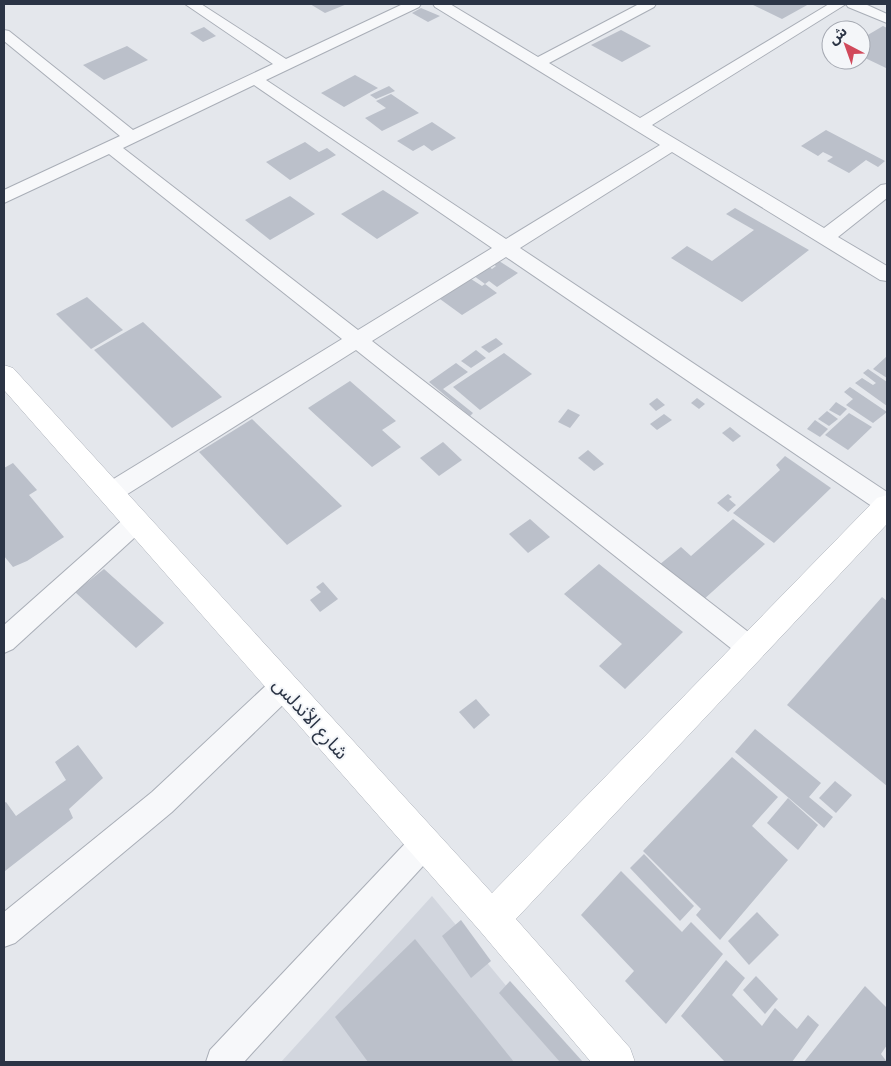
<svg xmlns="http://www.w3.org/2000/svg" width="891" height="1066" font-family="'Space Grotesk','Noto Sans Arabic',sans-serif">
<rect width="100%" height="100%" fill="#e4e7ec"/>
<polygon fill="#d2d6de" points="432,896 569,1062 281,1062"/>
<g fill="#bbc0ca">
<polygon points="310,4 347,4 325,13"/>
<polygon points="751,4 809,4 782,19"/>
<polygon points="421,8 440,16 428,22 412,13"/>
<polygon points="883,26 887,28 887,67 886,68 861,56 861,39"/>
<polygon points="204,27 216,36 203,42 190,33"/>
<polygon points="621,30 651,46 622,62 591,45"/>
<polygon points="127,46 148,60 104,80 83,65"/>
<polygon points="355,75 378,88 344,107 321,93"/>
<polygon points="389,86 395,91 376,99 370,95"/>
<polygon points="391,94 419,113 382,131 365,118 386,108 376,101"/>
<polygon points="432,122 456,138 432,151 424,145 413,151 397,141"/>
<polygon points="826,130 885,161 878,167 866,160 849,173 827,161 833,157 823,152 818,156 801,146"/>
<polygon points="305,142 319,152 327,148 336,155 290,180 266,162"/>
<polygon points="383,190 419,213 377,239 341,214"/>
<polygon points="290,196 315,214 270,240 245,220"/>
<polygon points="735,208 809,250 742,302 671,258 687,246 712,261 754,230 726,214"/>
<polygon points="496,259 518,273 497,287 489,281 485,284 470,273 485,264 492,269 496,266 490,262"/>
<polygon points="471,279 482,286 485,284 497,293 462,315 440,299"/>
<polygon points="87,297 123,330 91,349 56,314"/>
<polygon points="143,322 222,397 172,428 94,350"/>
<polygon points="496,338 503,344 489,353 481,347"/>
<polygon points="476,350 486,358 471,368 461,361"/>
<polygon points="504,353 532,374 480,410 453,387"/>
<polygon points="887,356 887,378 873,369"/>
<polygon points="456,363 468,372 443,389 473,413 470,416 429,382"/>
<polygon points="868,369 887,382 887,406 855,383 862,378 873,385 876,383 863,373"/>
<polygon points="350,381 396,421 382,430 401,447 372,467 308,408"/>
<polygon points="850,387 887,412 873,423 846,405 853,399 844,392"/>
<polygon points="657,398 665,405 656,411 649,404"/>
<polygon points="697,398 705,404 699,409 691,403"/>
<polygon points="836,402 847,409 840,416 829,410"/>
<polygon points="568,409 580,415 570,428 558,422"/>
<polygon points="827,411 838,419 829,426 818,419"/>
<polygon points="849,413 872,427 848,450 825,435"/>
<polygon points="664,414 672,420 657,430 650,424"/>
<polygon points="252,419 342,506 287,545 199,452"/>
<polygon points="815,420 828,429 820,437 807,429"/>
<polygon points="730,427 741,436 733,442 722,433"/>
<polygon points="443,442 462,460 439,476 420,458"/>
<polygon points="588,450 604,464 594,471 578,458"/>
<polygon points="785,456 831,488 774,543 733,513 780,470 776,465"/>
<polygon points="13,463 37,490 29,495 64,537 27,561 13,567 4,556 4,468"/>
<polygon points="728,494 732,497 729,499 736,505 728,512 717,503"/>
<polygon points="530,519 550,537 528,553 509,534"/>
<polygon points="733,519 765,544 702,601 659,565 681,547 691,556"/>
<polygon points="599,564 683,632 625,689 599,666 622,644 564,594"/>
<polygon points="104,569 164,623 136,648 75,592"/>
<polygon points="323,582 338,599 320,612 310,600 321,592 316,587"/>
<polygon points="882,597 887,601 887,786 787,705"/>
<polygon points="476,699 490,715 474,729 459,712"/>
<polygon points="755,729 821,783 809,797 833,817 824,828 735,752"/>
<polygon points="78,745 103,778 69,809 73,818 5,871 4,803 6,802 16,816 66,780 55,762"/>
<polygon points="732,757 778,797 752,826 788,860 720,940 696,915 701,909 643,851"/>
<polygon points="835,781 852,795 836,813 819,798"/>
<polygon points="788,798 818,825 798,850 767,823"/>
<polygon points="644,854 694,906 680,921 630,868"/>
<polygon points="621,871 682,932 691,922 723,954 666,1024 625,981 634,971 581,915"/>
<polygon points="757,912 779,935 749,965 728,941"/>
<polygon points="461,920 491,961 471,978 442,936"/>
<polygon points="415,939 514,1062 368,1062 335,1017"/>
<polygon points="726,960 745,978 732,995 762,1026 775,1008 797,1029 808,1015 819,1025 792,1062 725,1062 681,1016"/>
<polygon points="756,976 778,999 765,1014 743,990"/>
<polygon points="510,981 583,1062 560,1062 499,993"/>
<polygon points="865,986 887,1008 887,1045 881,1054 887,1062 804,1062"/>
</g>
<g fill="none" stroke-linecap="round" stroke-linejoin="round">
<defs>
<g id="street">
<path d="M185 4H201L286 59 403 4H421L419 7 266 80 506 239 660 145 435 7 433 4H450L538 57 639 4H656L654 7 549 63 640 118 829 4H865L887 14V23L848 7 846 4 652 125 824 228 881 185 887 184V198L838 237 887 266V281L880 280 672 152 520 248 887 492V513L879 511 506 257 372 341 760 641 764 649 760 657 751 661 742 657 356 350 118 500 110 502 102 500 98 493 102 486 342 339 109 154 4 203V190L120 136 4 41V30L9 31 133 130 273 64ZM254 85 492 248 358 330 123 148Z"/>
<polygon points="136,512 144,515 148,522 144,529 13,649 4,653 4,625 128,515"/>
<polygon points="283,675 292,678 296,687 292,696 172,812 15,943 4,947 4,912 152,792 274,678"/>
<polygon points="424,829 434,834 439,844 434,854 244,1062 206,1062 210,1050 414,834"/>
</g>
<polygon id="secondary" points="4,365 13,368 492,893 877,498 887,495 887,524 516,919 630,1048 635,1062 591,1062 480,931 4,390"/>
</defs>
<use href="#street" stroke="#a9aeb7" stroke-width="2"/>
<use href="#secondary" stroke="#a9aeb7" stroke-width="1"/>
<use href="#street" fill="#f7f8fa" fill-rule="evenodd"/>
<use href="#secondary" fill="#fff" fill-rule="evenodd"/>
</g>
<g text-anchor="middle" stroke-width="4" stroke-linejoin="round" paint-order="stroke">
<g font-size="19" fill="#2b3445" stroke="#f4f6f9">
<text transform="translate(311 718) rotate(48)" y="7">شارع الأندلس</text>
</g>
</g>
<rect width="891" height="1066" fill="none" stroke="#2b3445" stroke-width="10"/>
<g transform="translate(846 45) rotate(319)"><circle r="24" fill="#f4f6f9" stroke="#a4a8b1"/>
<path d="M0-4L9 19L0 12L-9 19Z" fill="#d1495b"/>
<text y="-8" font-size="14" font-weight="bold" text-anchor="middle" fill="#2b3445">ش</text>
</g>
</svg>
